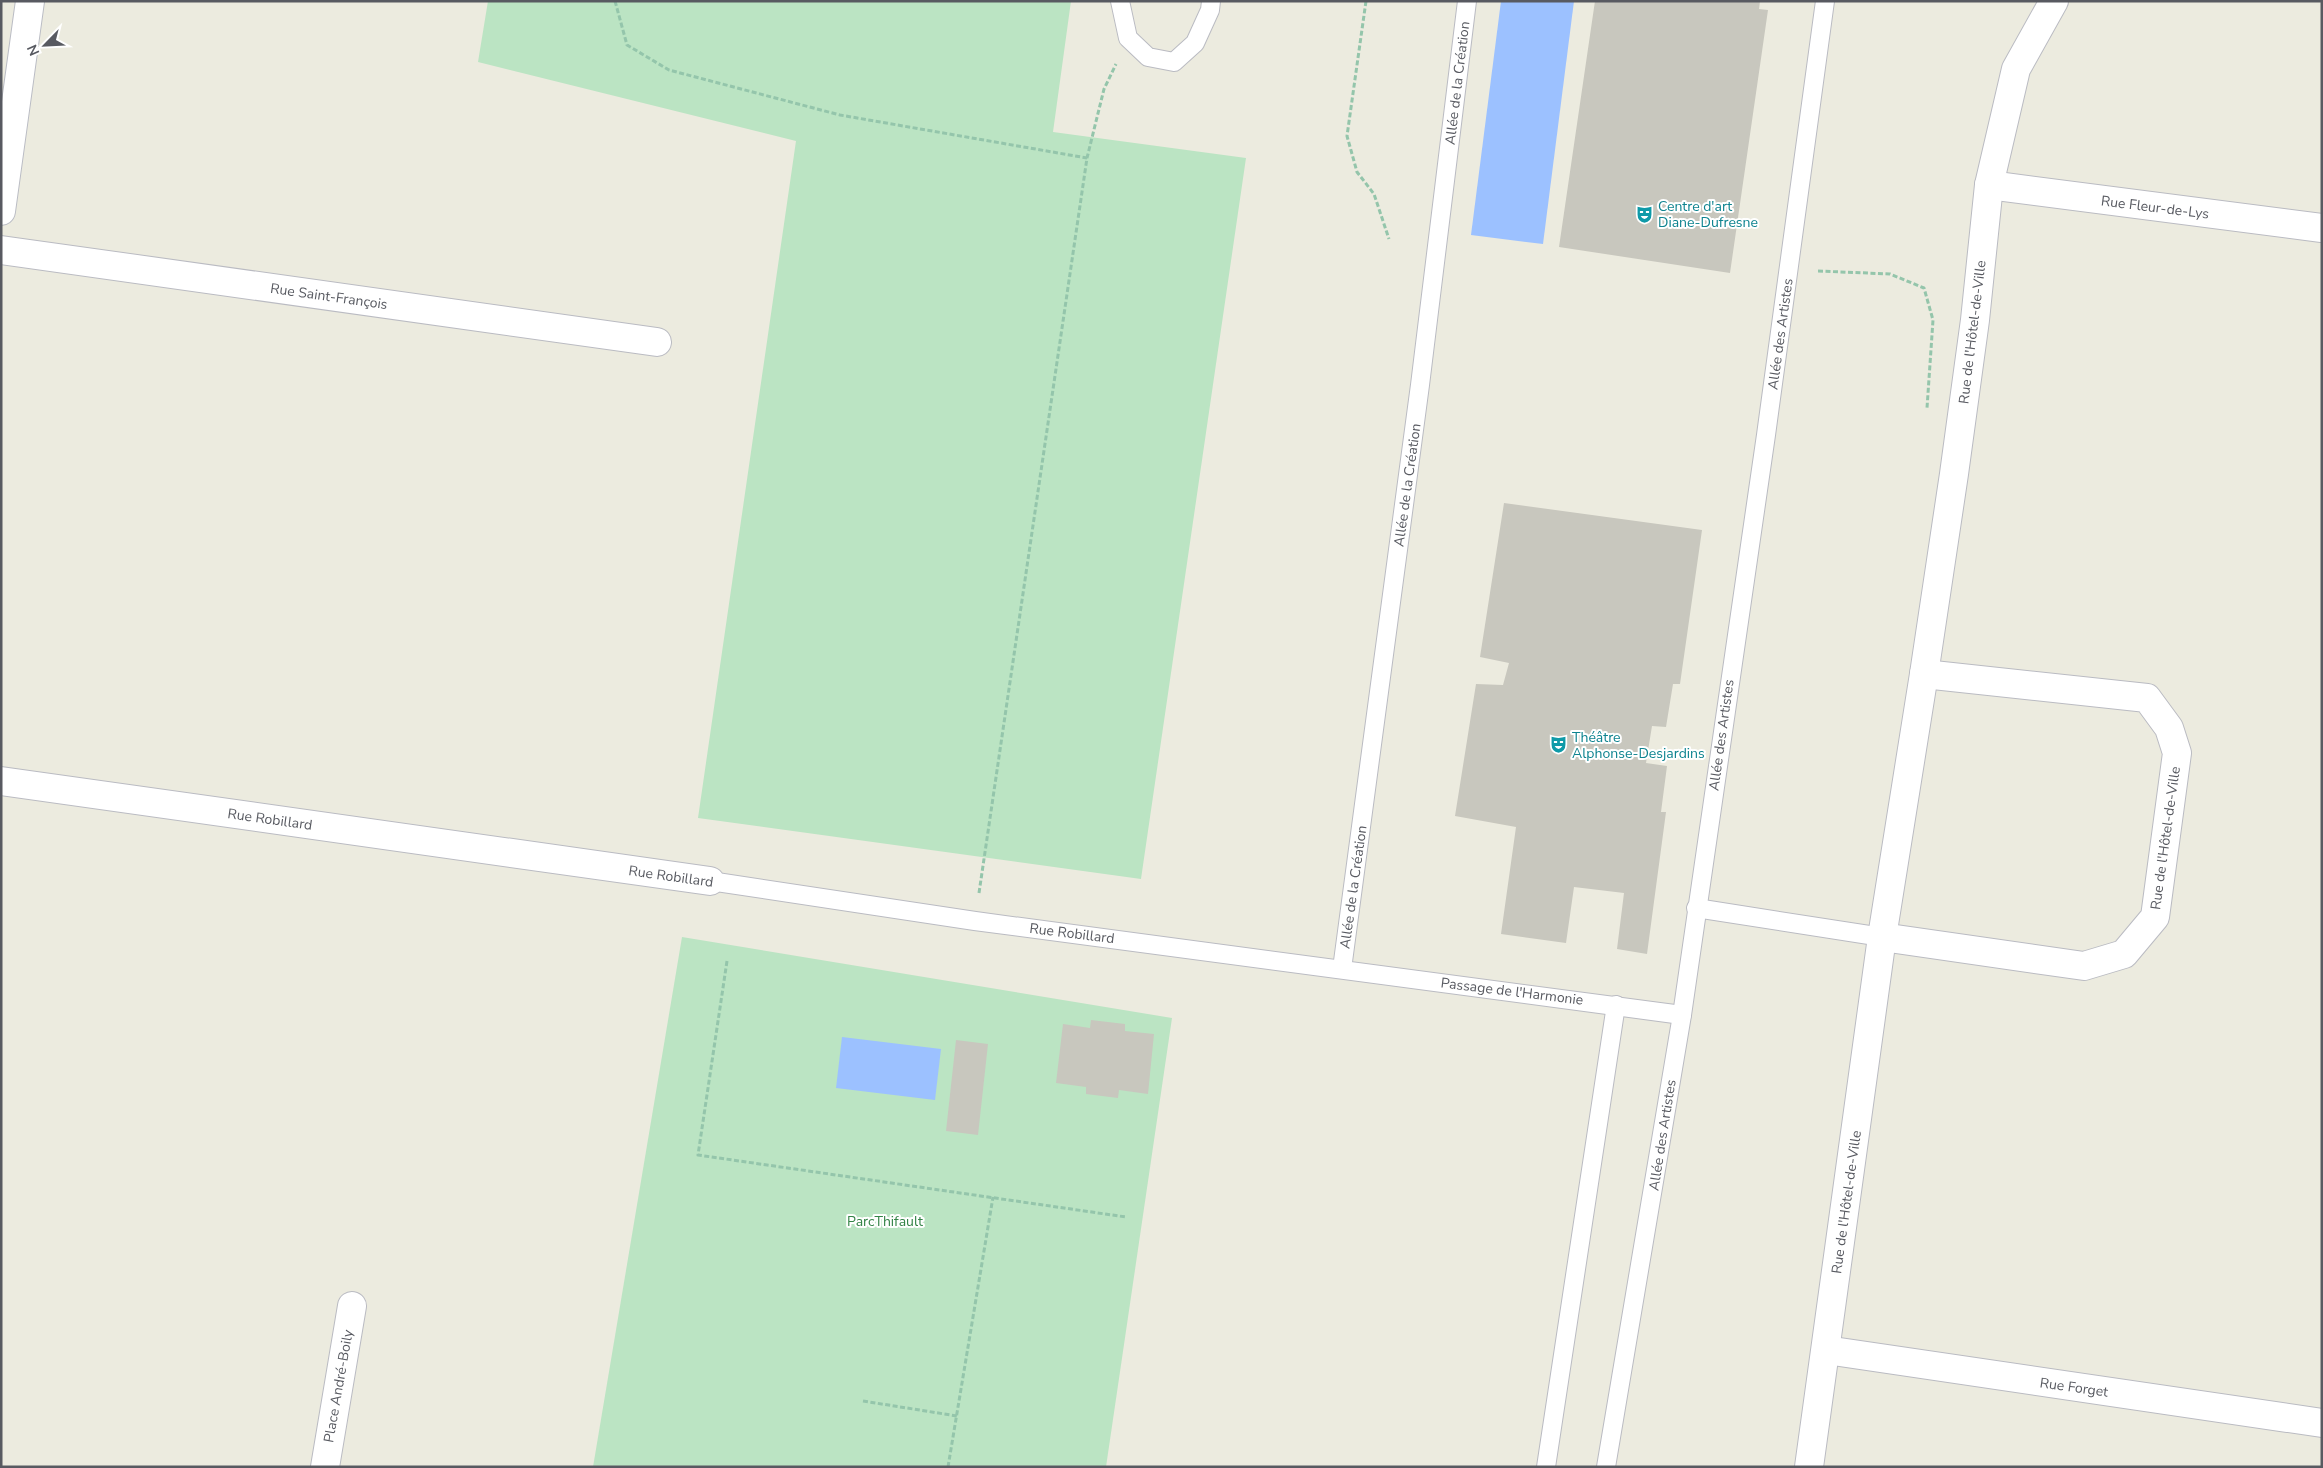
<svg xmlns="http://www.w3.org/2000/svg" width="2323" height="1468" font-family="'Nunito Sans',sans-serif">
<rect width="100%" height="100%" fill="#ecebdf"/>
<g fill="#bbe4c3">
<polygon points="488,1 1071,1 1053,132 1246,158 1141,879 698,818 796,141 478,62"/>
<polygon points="682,937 1172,1018 1106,1467 593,1467"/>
</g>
<g fill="#9cc1ff">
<polygon points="1501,1 1574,1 1543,244 1471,235"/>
<polygon points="842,1037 941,1049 935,1100 836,1088"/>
</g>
<g fill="#c8c7be">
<polygon points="1595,1 1760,1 1759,9 1768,10 1730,273 1559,247"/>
<polygon points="1504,503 1702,530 1680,684 1673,684 1666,727 1652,726 1646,763 1667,766 1661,812 1666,812 1647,954 1617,949 1624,893 1574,887 1566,943 1501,934 1516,827 1455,816 1476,684 1503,685 1509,663 1480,657"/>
<polygon points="1091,1020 1125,1024 1125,1031 1154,1034 1148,1094 1119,1090 1118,1098 1086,1094 1086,1087 1056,1083 1063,1024 1090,1028"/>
<polygon points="956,1040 988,1044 978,1135 946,1131"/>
</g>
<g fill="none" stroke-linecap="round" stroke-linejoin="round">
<defs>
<g id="service">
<polyline points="1120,1 1128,38 1148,57 1174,62 1195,43 1210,10 1211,1"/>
<polyline points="710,881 975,921 1682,1015"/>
<polyline points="1696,908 1882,937"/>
<polyline points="1342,969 1420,385 1467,1"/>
<polyline points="1546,1467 1616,1005"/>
<polyline points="1606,1467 1682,1015 1766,435 1825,1"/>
</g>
<g id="minor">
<polyline points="1989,185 2322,228"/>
<polyline points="1,250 657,342"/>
<polyline points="1,781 710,881"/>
<polyline points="1882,937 2084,966 2124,954 2155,917 2177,753 2169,728 2147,698 1924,674"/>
<polyline points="1826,1350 2322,1423"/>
<polyline points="325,1467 352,1306"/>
<polyline points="1809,1467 1882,937 1924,674 1954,474 1975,320 1989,185 2016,69 2054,1"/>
</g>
<polyline id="secondary" points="1,211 30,1"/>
</defs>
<use href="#service" stroke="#babbc2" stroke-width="20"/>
<use href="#minor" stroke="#babbc2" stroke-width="30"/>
<use href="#secondary" stroke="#babcc4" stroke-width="30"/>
<g stroke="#94c5ab" stroke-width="3" stroke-dasharray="5 2.5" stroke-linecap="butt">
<polyline points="615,1 627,45 669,70 840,115 1087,158"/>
<polyline points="1366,1 1347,136 1357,172 1374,194 1389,239"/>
<polyline points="1818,271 1890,274 1924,288 1933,320 1927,408"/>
<polyline points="979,893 1087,158 1104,89 1116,64"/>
<polyline points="727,961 698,1155 1126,1217"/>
<polyline points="863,1401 957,1416"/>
<polyline points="948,1467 993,1197"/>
</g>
<use href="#service" stroke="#fff" stroke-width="18"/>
<use href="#minor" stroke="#fff" stroke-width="28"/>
<use href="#secondary" stroke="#fff" stroke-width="28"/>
</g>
<defs>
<symbol id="theatre-bare" viewBox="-9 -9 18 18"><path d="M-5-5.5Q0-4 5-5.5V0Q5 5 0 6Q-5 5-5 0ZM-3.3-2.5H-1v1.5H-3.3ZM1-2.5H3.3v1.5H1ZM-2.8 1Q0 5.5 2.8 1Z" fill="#0f9aa8" stroke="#fff" stroke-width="2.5" paint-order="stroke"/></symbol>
</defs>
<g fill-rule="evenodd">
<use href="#theatre-bare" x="1632" y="202" width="25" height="25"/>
<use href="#theatre-bare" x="1546" y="732" width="25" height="25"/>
</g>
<g text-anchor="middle" stroke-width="4" stroke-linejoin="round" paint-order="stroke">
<g font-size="14" fill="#585a61" stroke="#fff">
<text transform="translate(1457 83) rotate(-83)" y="5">Allée de la Création</text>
<text transform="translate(2155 207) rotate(7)" y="5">Rue Fleur-de-Lys</text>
<text transform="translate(329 296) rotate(8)" y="5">Rue Saint-François</text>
<text transform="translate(1972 332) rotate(-83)" y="5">Rue de l'Hôtel-de-Ville</text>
<text transform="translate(1780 334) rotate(-82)" y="5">Allée des Artistes</text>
<text transform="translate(1407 485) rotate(-82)" y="5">Allée de la Création</text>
<text transform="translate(1721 735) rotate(-82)" y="5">Allée des Artistes</text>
<text transform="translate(270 819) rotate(8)" y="5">Rue Robillard</text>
<text transform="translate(2165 838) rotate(-82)" y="5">Rue de l'Hôtel-de-Ville</text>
<text transform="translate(671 876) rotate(8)" y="5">Rue Robillard</text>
<text transform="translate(1353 887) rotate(-82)" y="5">Allée de la Création</text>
<text transform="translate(1072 933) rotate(7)" y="5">Rue Robillard</text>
<text transform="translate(1512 991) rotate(7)" y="5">Passage de l'Harmonie</text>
<text transform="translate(1662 1135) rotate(-81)" y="5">Allée des Artistes</text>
<text transform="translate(1846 1202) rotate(-82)" y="5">Rue de l'Hôtel-de-Ville</text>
<text transform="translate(338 1386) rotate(-80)" y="5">Place André-Boily</text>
<text transform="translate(2074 1387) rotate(8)" y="5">Rue Forget</text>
</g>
<g font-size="14" fill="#0d838f" stroke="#fff" text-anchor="start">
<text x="1658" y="211">Centre d'art<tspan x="1658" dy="16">Diane-Dufresne</tspan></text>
<text x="1572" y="742">Théâtre<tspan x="1572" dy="16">Alphonse-Desjardins</tspan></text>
</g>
<g font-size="14" fill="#348447" stroke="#fff">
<text x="885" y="1226">ParcThifault</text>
</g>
</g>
<rect width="2323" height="1468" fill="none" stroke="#585a61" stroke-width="5"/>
<g transform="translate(45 45) rotate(246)" stroke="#ffffff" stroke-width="4" paint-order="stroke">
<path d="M0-4L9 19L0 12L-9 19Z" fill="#585a61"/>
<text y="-8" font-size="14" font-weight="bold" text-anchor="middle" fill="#585a61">N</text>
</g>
</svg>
